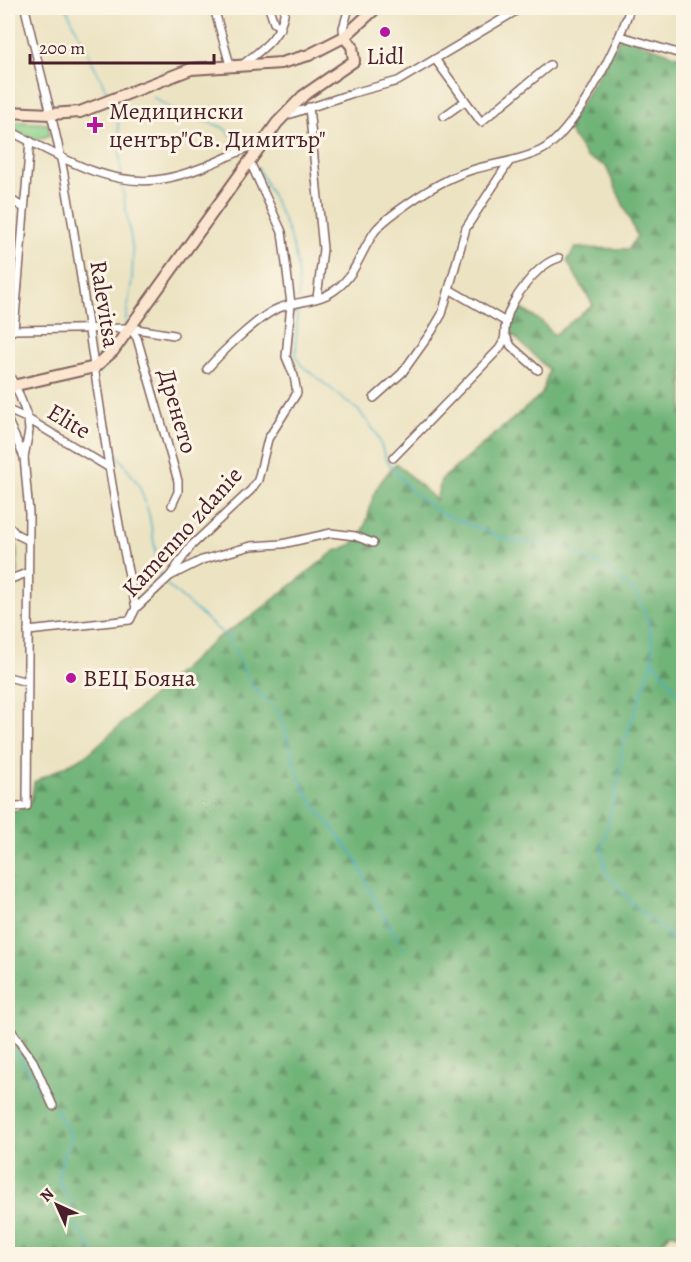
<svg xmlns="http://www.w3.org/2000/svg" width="691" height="1262" font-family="Alegreya,serif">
<defs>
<pattern id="forest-firs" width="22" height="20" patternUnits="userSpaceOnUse" patternTransform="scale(1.5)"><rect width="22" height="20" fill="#71b478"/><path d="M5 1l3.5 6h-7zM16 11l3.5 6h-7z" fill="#5f9263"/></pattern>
<pattern id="park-tufts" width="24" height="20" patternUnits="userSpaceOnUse" patternTransform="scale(1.5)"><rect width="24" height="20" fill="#8cd28c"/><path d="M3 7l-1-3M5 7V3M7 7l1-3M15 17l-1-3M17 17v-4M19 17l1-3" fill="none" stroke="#7ab479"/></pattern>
</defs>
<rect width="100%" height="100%" fill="#fcf5e5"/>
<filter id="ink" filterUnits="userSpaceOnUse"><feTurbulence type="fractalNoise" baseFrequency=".0167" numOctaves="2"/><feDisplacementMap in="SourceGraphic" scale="12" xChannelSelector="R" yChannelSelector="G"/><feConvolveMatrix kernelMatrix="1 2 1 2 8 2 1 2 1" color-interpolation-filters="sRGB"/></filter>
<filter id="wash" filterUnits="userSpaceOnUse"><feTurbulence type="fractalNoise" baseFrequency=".008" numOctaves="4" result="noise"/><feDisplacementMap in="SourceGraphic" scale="24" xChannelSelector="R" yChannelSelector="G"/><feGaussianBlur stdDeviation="1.35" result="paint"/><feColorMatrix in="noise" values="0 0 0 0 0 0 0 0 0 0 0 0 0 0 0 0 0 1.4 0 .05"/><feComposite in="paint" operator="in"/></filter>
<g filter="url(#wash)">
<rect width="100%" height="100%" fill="#ece3c2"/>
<polygon fill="#8cd28c" stroke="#6b785c" stroke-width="1.5" points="8,121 48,124 50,135 36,140 8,126"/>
<path fill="url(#forest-firs)" stroke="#5e6a52" stroke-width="1.5" d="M621 36 683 58V1236L671 1233 653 1254H8V811C33 809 31 805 34 782L87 755 217 638 251 617 335 551C368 543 365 521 374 494 378 483 389 472 396 463L436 500 441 480 542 394 549 370 509 331 515 305 541 321 554 335 593 305 567 261 575 248 629 249 637 236 606 166 586 157 567 128Z"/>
<polygon fill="url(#park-tufts)" stroke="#6b785c" stroke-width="1.5" points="8,530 16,540 18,574 8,577"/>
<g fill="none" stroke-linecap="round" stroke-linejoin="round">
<g stroke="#47aec6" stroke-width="1.5">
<polyline points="66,8 109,96"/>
<polyline points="153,97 174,111 222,127 239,141"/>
<polyline points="112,104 118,121 121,175"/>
<path d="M258 168C279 209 303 251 298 299"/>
<polyline points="121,180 133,252 132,281 125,324"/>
<polyline points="297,306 296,356 301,365 359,411 377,434 386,460 411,491 440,513 511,541 561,546 605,567 634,591 643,608 649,625 653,645 652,663 623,746 619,778 602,850 606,873 637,909 663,929 684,954"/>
<polyline points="99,374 102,368"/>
<polyline points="106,423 110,444 139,485 149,514 160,577"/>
<polyline points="167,585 229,639 251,685 280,713 297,772 307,795 357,860 369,889 404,950"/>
<polyline points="654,661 684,702"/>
<polyline points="684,773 684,785"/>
<path d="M8 1044C24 1059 31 1079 44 1095"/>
<polyline points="55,1108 72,1137 63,1155 58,1180 71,1203 73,1225 84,1236 94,1254"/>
</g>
</g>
</g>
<g filter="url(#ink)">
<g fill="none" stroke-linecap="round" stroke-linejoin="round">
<defs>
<g id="minor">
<path d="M25 8C36 58 51 108 61 159 90 308 102 460 136 608"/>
<polyline points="214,8 230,65"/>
<polyline points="269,8 274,23 281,28"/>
<polyline points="621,36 684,55"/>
<polyline points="344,37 343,28 349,8"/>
<polyline points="435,59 481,122 550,65"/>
<path d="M243 64C264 48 282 36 285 8"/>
<polyline points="309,107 323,249 317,298"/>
<polyline points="288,115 353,93 398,81 521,8"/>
<polyline points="444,116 465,101"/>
<path d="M8 130C54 153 108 189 163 179 197 173 230 155 261 142"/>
<polyline points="8,198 24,208"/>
<polyline points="449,289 506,322"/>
<polyline points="130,328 137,338 178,481 178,492 172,505"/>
<polyline points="14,330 130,328 174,335"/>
<polyline points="8,334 14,330 30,141"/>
<polyline points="506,336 511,346 538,370"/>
<path d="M207 369C221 353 260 315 279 308 297 301 319 302 335 290 356 275 361 251 375 231 382 222 391 216 399 210 422 193 447 177 475 169 497 163 519 161 540 151 574 135 619 44 630 8"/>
<polyline points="8,372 19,394 28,419 29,431 24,457 29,513 27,806 8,808"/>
<polyline points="374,398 402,373 432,331 442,314 466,228 509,162"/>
<polyline points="8,410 28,419 108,467"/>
<polyline points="8,421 24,457"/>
<path d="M393 458 499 349C508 336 503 335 506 322 510 300 537 264 559 258"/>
<polyline points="8,525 16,534 28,540"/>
<polyline points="170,576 202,560 251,546 282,544 331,533 355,536 373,543"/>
<polyline points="8,580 27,573"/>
<polyline points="28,631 130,620 136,608 170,576 191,546 251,490 258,480 268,439 297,393 294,376 286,357 291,304 282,232 250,162"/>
<polyline points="8,677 27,682"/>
<polyline points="8,1026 33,1061 53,1106"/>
</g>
<g id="secondary">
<polyline points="8,112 50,114 80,112 191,69 281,63 309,55 344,37 376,8"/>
<polyline points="8,387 95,367 113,351 277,123 303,96 354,61 352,46 344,37"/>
</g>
</defs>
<use href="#minor" stroke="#836460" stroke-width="10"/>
<use href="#secondary" stroke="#836460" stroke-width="14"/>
<use href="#minor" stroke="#fff" stroke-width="7"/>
<use href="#secondary" stroke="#fbe5cf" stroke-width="10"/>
</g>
</g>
<g fill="#b5179e" stroke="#fcf5e5" stroke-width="2">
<circle cx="385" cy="32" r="6"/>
<path d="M92 116h6v6h6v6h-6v6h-6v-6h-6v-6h6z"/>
<circle cx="71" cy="678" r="6"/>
</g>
<g text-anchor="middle" stroke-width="6" stroke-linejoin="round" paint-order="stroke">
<g font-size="24" fill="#4a1f2b" stroke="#fcf5e5" text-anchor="start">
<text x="385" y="64" text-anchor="middle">Lidl</text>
<text x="109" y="119">Медицински<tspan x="109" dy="28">център"Св. Димитър"</tspan></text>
<text x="83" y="686">ВЕЦ Бояна</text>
</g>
<g font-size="24" fill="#4a1f2b" stroke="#fcf5e5">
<text transform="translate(105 304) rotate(81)" y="8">Ralevitsa</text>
<text transform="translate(178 411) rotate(74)" y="8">Дренето</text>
<text transform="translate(69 421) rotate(31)" y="8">Elite</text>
<text transform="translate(182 532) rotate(-48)" y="8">Kamenno zdanie</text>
</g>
</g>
<rect width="691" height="1262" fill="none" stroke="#fcf5e5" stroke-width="30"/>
<g transform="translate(57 1205) rotate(315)" stroke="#fcf5e5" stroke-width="4.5" paint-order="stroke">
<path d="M0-4.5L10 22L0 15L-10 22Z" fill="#4a1f2b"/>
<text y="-9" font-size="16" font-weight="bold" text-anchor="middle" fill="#4a1f2b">N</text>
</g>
<path d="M30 54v9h184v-9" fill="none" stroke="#4a1f2b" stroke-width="3"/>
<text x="39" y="54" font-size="18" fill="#4a1f2b" stroke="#fcf5e5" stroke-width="4.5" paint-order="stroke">200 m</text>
</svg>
